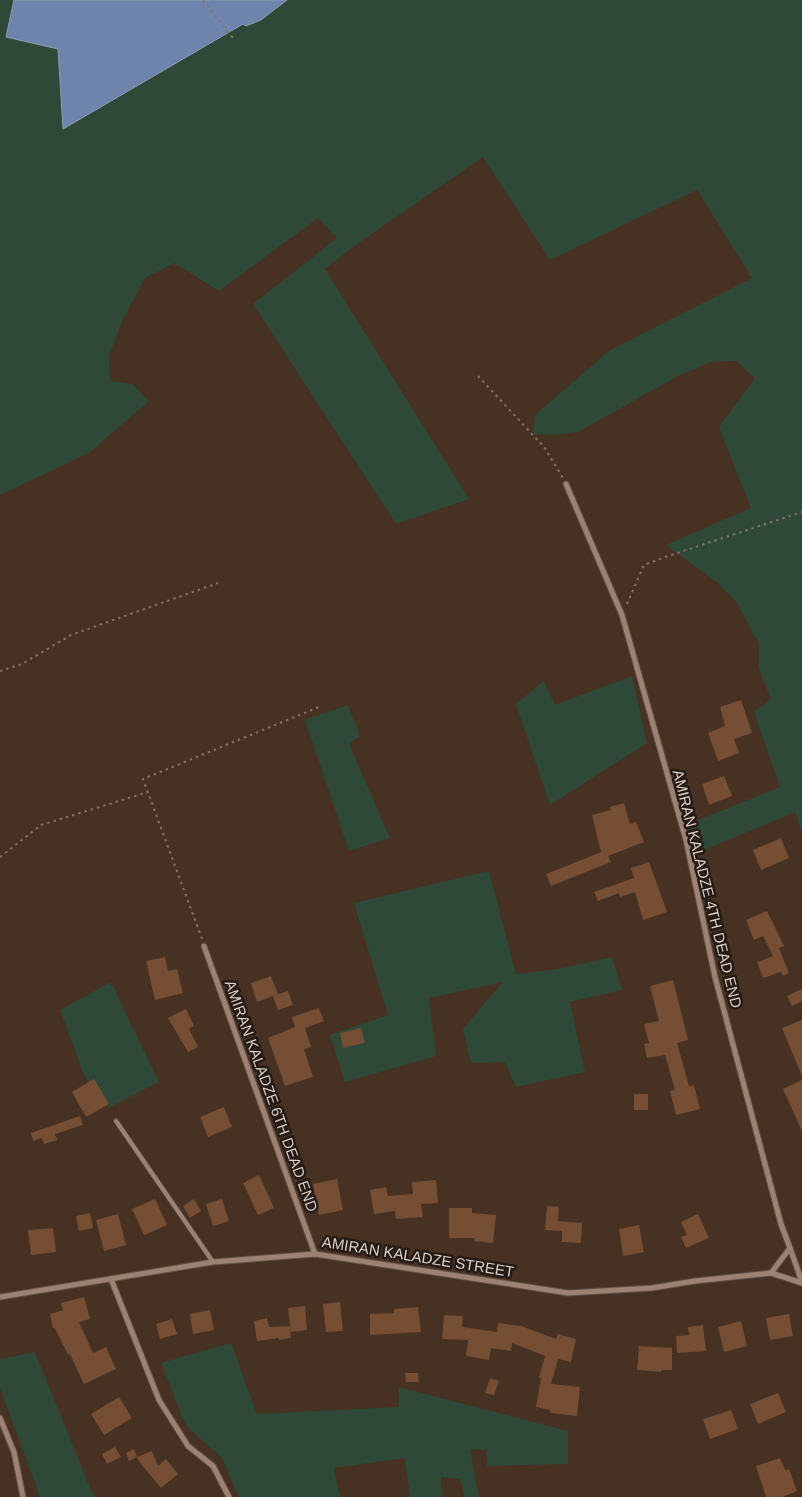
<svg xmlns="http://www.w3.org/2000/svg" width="802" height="1497" font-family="Arial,sans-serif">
<rect width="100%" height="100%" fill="#473123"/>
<g fill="#2e4937">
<polygon points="0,0 216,0 261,20 287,0 802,0 802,830 795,812 697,853 689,824 780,787 754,712 771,699 759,669 759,644 737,603 718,583 666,545 751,508 719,427 755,378 736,361 711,362 680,375 578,432 555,435 533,434 535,415 610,350 752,278 697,190 550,260 483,157 357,244 325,269 469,499 396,524 253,304 337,238 318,218 219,291 174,263 145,278 122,322 109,356 110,381 133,384 149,401 89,453 0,495"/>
<polygon points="632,676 647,743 550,805 516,704 544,681 555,705"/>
<polygon points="348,705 360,736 349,744 390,838 349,851 305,720"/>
<polygon points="489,871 516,974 558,969 612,957 622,990 570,1002 585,1072 516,1087 505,1062 471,1063 463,1029 503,982 429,998 436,1056 345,1082 330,1035 388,1015 354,903"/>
<polygon points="111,982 159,1082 108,1108 84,1075 60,1010"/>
<polygon points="231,1343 257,1414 399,1407 399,1387 568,1431 568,1464 487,1466 486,1450 470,1449 479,1497 465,1497 460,1479 441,1477 442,1497 410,1497 405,1458 334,1468 340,1497 239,1497 222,1458 186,1426 161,1363"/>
<polygon points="35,1352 88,1483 95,1497 40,1497 0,1388 0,1359"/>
</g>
<polygon fill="#6d85ac" stroke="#8f9cb4" points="14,0 287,0 261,20 246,26 243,24 63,129 58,49 6,37"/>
<g fill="#754e34">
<polygon points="741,700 752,733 734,739 739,753 718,761 708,733 725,726 720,707"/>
<polygon points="724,776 732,796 709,805 702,784"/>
<polygon points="624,803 630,824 636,822 644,842 608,856 611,862 551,886 546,874 601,852 592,815 611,810 610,807"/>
<polygon points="781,838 789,858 761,870 753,850"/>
<polygon points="649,862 667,912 643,920 635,892 620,897 619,893 598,901 594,892 634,878 631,868"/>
<polygon points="767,911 784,946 779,948 789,973 783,976 781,972 763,978 757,962 773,956 763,936 754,940 746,920"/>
<polygon points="165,957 168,971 177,969 183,993 155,1000 146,961"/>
<polygon points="271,976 278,994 257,1002 251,983"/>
<polygon points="673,980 688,1040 677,1043 689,1086 694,1085 700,1109 676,1115 670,1091 675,1090 665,1055 647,1058 644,1044 649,1043 644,1024 659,1021 650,986"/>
<polygon points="802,989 802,1001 792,1006 787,996"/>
<polygon points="288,991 293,1005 278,1010 273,996"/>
<polygon points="319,1008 324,1021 305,1028 311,1047 304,1049 313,1077 285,1086 268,1038 295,1027 292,1017"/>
<polygon points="186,1009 194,1026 189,1029 198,1047 188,1052 168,1018"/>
<polygon points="802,1020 802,1076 782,1028"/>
<polygon points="361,1028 365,1043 343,1048 340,1033"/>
<polygon points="94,1079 109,1104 86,1117 72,1092"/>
<polygon points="802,1080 802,1131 783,1089"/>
<rect x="634" y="1094" width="14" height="16"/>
<polygon points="224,1107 232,1127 208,1137 200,1117"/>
<polygon points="80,1116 83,1125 55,1134 57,1140 44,1144 42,1138 33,1141 31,1133"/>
<polygon points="259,1175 274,1208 258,1215 243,1183"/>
<polygon points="337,1179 343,1210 319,1215 313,1184"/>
<polygon points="436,1180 438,1203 421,1204 423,1217 396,1219 395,1211 374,1214 370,1190 386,1187 388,1196 413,1194 412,1182"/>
<polygon points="155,1199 167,1225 144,1235 132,1209"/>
<polygon points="194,1199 201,1211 190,1218 183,1206"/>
<polygon points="222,1199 229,1221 213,1226 206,1204"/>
<polygon points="547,1206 559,1207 558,1221 582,1223 581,1243 562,1242 562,1231 545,1230"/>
<polygon points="449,1208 472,1208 472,1213 496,1215 493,1243 474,1241 475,1238 449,1238"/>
<polygon points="90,1213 93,1228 79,1231 76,1216"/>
<polygon points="118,1214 126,1245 104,1251 96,1220"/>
<polygon points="698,1214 709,1238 686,1248 681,1237 687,1235 681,1222"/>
<polygon points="639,1225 644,1252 623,1256 619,1229"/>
<polygon points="53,1228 56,1252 31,1255 28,1230"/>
<polygon points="84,1297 90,1319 79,1322 93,1353 106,1347 116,1369 84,1384 70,1354 68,1355 55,1328 53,1328 50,1314 63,1310 61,1303"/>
<polygon points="340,1302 343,1331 326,1332 323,1304"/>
<polygon points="305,1306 307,1330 291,1332 288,1308"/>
<polygon points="418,1307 421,1332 370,1335 370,1314 394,1313 394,1309"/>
<polygon points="210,1310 214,1330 193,1334 190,1314"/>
<polygon points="789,1314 793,1336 770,1340 766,1318"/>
<polygon points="444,1315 463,1316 462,1327 497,1332 498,1323 521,1326 556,1339 558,1334 576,1339 571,1362 558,1359 551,1384 580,1387 577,1416 550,1413 550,1410 536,1407 541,1378 539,1378 545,1356 512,1343 511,1351 491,1348 489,1360 466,1356 468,1340 442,1339"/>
<polygon points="267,1318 269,1327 290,1326 291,1338 279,1340 279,1338 257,1341 254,1321"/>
<polygon points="172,1319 177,1334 160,1339 156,1324"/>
<polygon points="741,1321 747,1346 724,1352 718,1327"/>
<polygon points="703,1325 706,1351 677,1353 676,1336 689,1335 688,1327"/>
<polygon points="639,1346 672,1348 672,1370 661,1370 661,1372 637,1370"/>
<polygon points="405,1373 418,1373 419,1382 406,1382"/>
<polygon points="490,1378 499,1381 494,1395 485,1393"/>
<polygon points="778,1393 786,1412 758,1424 750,1404"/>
<polygon points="119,1397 132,1418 104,1435 91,1414"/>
<polygon points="731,1410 738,1429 710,1439 703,1419"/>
<polygon points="115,1447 121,1457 107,1464 102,1454"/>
<polygon points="134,1449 137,1457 129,1461 126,1453"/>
<polygon points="152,1451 158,1466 166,1459 178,1474 161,1488 140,1463 137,1457"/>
<polygon points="780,1458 785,1470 789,1469 797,1491 782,1497 766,1497 756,1466"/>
</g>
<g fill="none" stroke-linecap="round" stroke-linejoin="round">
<defs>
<polyline id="service" points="116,1121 213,1262"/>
<g id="minor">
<polyline points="566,484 622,615 686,840 715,977 781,1224 790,1248 771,1273"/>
<polyline points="204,946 315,1254"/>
<polyline points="790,1248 802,1282"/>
<polyline points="111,1279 159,1400 188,1446 213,1466 229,1497"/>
<polyline points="0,1297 213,1262 315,1254 568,1293 652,1288 695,1281 771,1273 802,1283"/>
<polyline points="0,1418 14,1452 23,1497"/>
</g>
</defs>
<use href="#service" stroke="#614f44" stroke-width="5.5"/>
<use href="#minor" stroke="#614f44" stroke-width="7"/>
<g stroke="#867368" stroke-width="2" stroke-dasharray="2.5 4" stroke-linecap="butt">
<polyline points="203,0 233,38"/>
<polyline points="478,376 544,447 563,478"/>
<polyline points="627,604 644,565 665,557 802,512"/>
<polyline points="0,671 22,664 71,635 218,583"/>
<polyline points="0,857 41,825 148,792"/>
<polyline points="202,939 143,779 319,707"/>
</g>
<use href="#service" stroke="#9c8272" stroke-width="4"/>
<use href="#minor" stroke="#9c8272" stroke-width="5"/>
</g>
<g text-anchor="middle" stroke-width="5" stroke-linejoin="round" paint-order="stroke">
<g font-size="15" fill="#ded0c8" stroke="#251b15">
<text transform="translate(707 889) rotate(76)" y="5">AMIRAN KALADZE 4TH DEAD END</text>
<text transform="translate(271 1096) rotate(70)" y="5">AMIRAN KALADZE 6TH DEAD END</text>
<text transform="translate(418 1257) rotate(9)" y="5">AMIRAN KALADZE STREET</text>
</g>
</g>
</svg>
